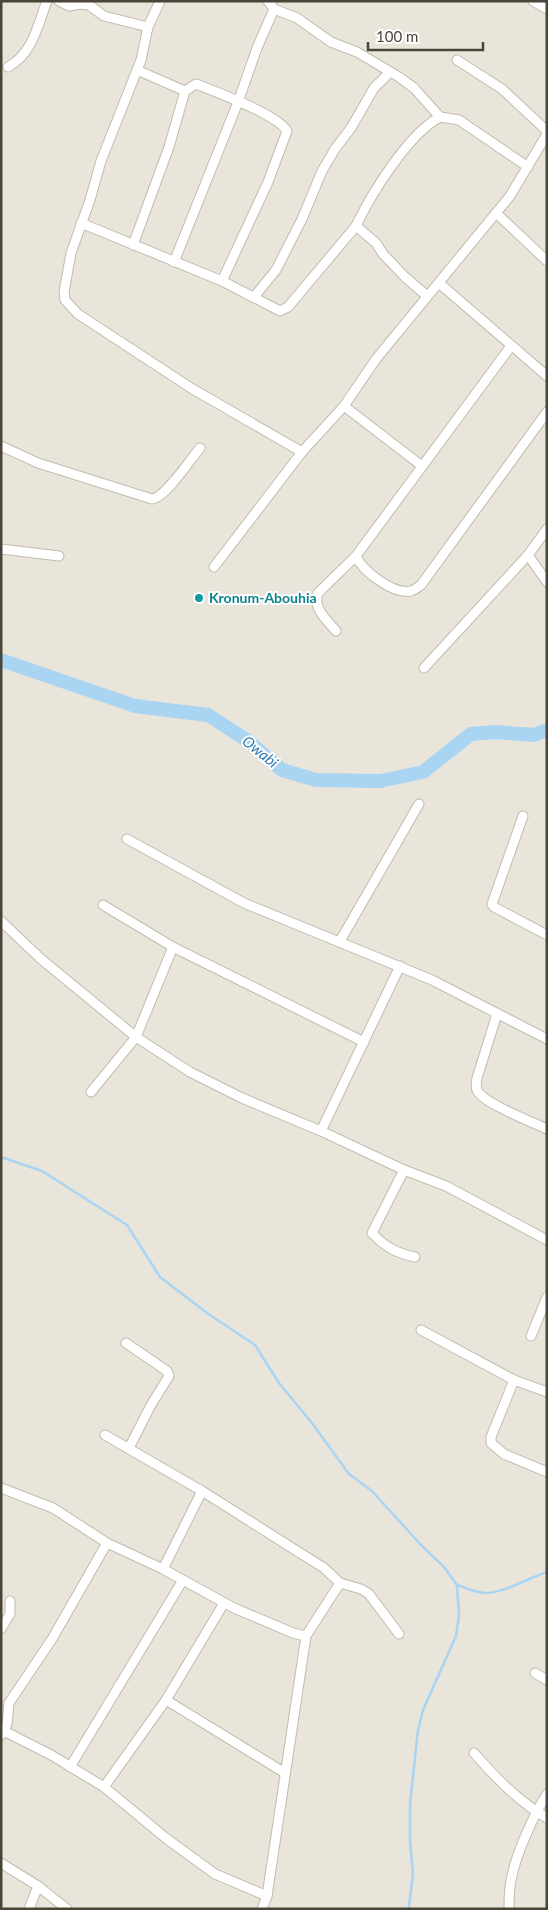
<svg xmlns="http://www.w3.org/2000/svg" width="548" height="1910" font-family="Lato,sans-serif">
<rect width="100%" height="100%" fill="#f6f3ec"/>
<rect fill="#eae5da" x="1" y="1" width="546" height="1908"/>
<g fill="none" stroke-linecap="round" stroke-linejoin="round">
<g stroke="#a9d4f2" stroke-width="2.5">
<polyline points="1,1157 42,1171 127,1225 160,1277 207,1313 255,1345 279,1383 312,1423 349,1474 372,1491 421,1545 444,1567 457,1585 459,1615 456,1636 423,1710 418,1730 410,1804 410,1841 413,1874 409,1906 408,1909"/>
<path d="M457 1585C465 1588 475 1592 484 1593 502 1594 528 1578 547 1572"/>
</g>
<polyline stroke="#a9d4f2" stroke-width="14" points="1,660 135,706 208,715 248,741 282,770 316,780 380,781 423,772 471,734 495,732 534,735 547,730"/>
<defs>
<g id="street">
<polyline points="59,1 69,6 80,4 89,5 104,16 148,27"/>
<polyline points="160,1 148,27 141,60 101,161 90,200 71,253 64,292 65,300 78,314 191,388 302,452"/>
<polyline points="268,1 274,9 297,18 331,42 357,52 399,77 414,88 440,117"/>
<polyline points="533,1 547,9"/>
<polyline points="457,60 502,89 547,131"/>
<path d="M8 67C33 53 37 27 47 1"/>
<path d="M185 91 196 84C216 92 277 114 287 131L268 182 222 281"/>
<polyline points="496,213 547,261"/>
<polyline points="81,223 222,281 280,311 288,307 356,226"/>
<polyline points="133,245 169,147 185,91 137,70"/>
<polyline points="174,262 238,102 257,48 274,9"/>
<polyline points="439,283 547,376"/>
<path d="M427 296 405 277 383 254 376 243 356 226C371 194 409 133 440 117L459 120 528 167"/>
<polyline points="254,297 276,270 302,219 322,171 335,149 351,128 374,88 390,72"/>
<polyline points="344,406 422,466"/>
<path d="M1 446 38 463 152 499C166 497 190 460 200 448"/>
<polyline points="1,549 59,556"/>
<polyline points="528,555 547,582"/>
<path d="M356 556C362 571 394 595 411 591 415 590 418 587 421 585L547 412"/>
<polyline points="214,567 302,452 344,406 376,359 510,196 547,134"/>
<path d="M336 631C327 620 312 608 318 593L356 556 511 346"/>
<polyline points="424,668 528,555 547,529"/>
<polyline points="523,816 492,904 494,907 547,935"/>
<polyline points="127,839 244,903 432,980 547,1039"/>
<polyline points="103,905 173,947 364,1042"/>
<polyline points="1,921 41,959 136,1037 190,1072 242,1098 321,1131 404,1170 446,1186 547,1240"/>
<polyline points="340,941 419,804"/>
<path d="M497 1014 477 1078C476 1084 475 1089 479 1093 490 1106 530 1121 547 1129"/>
<polyline points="91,1092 136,1037 173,947"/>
<polyline points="321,1131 400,966"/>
<path d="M404 1170 372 1233C385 1247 396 1253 415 1257"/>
<polyline points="421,1330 514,1380 547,1392"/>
<polyline points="531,1336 547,1297"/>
<polyline points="126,1343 167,1371 169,1376 151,1405 129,1448"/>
<polyline points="514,1380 491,1437 491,1443 504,1454 547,1472"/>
<polyline points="105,1435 202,1491 324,1568 340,1583 361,1589 369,1594 399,1634"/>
<polyline points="1,1488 53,1508 107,1543 163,1569 234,1608 293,1633 306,1636 340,1583"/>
<polyline points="163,1569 202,1491"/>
<polyline points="1,1629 10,1614 10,1601"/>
<polyline points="535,1673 547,1680"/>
<polyline points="166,1700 285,1773"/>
<polyline points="4,1731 53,1756 104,1787 167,1839 215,1874 267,1896"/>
<polyline points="1,1735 7,1724 9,1703 52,1639 107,1543"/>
<path d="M474 1753C495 1777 518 1801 547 1818"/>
<polyline points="70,1767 183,1580"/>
<polyline points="104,1787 166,1700 224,1603"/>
<polyline points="1,1863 38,1886 29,1909"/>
<polyline points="38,1886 67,1909"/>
<polyline points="262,1909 267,1896 306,1636"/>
<path d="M509 1909C509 1900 509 1890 511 1881 515 1856 533 1816 547 1794"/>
</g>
</defs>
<use href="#street" stroke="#c2bbae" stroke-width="11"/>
<use href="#street" stroke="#fff" stroke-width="9"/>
</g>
<circle fill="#0f9aa8" stroke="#fff" stroke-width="2" cx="199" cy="598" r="5"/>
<g text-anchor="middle" stroke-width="4" stroke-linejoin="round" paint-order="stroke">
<g font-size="14" font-weight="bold" fill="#0d838f" stroke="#fff" text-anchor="start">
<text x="209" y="603">Kronum-Abouhia</text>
</g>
<g font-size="15" font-style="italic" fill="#2e7ab2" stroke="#fff">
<text transform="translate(260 752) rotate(39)" y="5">Owabi</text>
</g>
</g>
<rect width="548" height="1910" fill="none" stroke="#4b4439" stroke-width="5"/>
<path d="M368 42v8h115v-8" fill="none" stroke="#4b4439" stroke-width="2.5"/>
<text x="376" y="42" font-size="15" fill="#4b4439" stroke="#ffffff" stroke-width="4" paint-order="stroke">100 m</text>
</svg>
